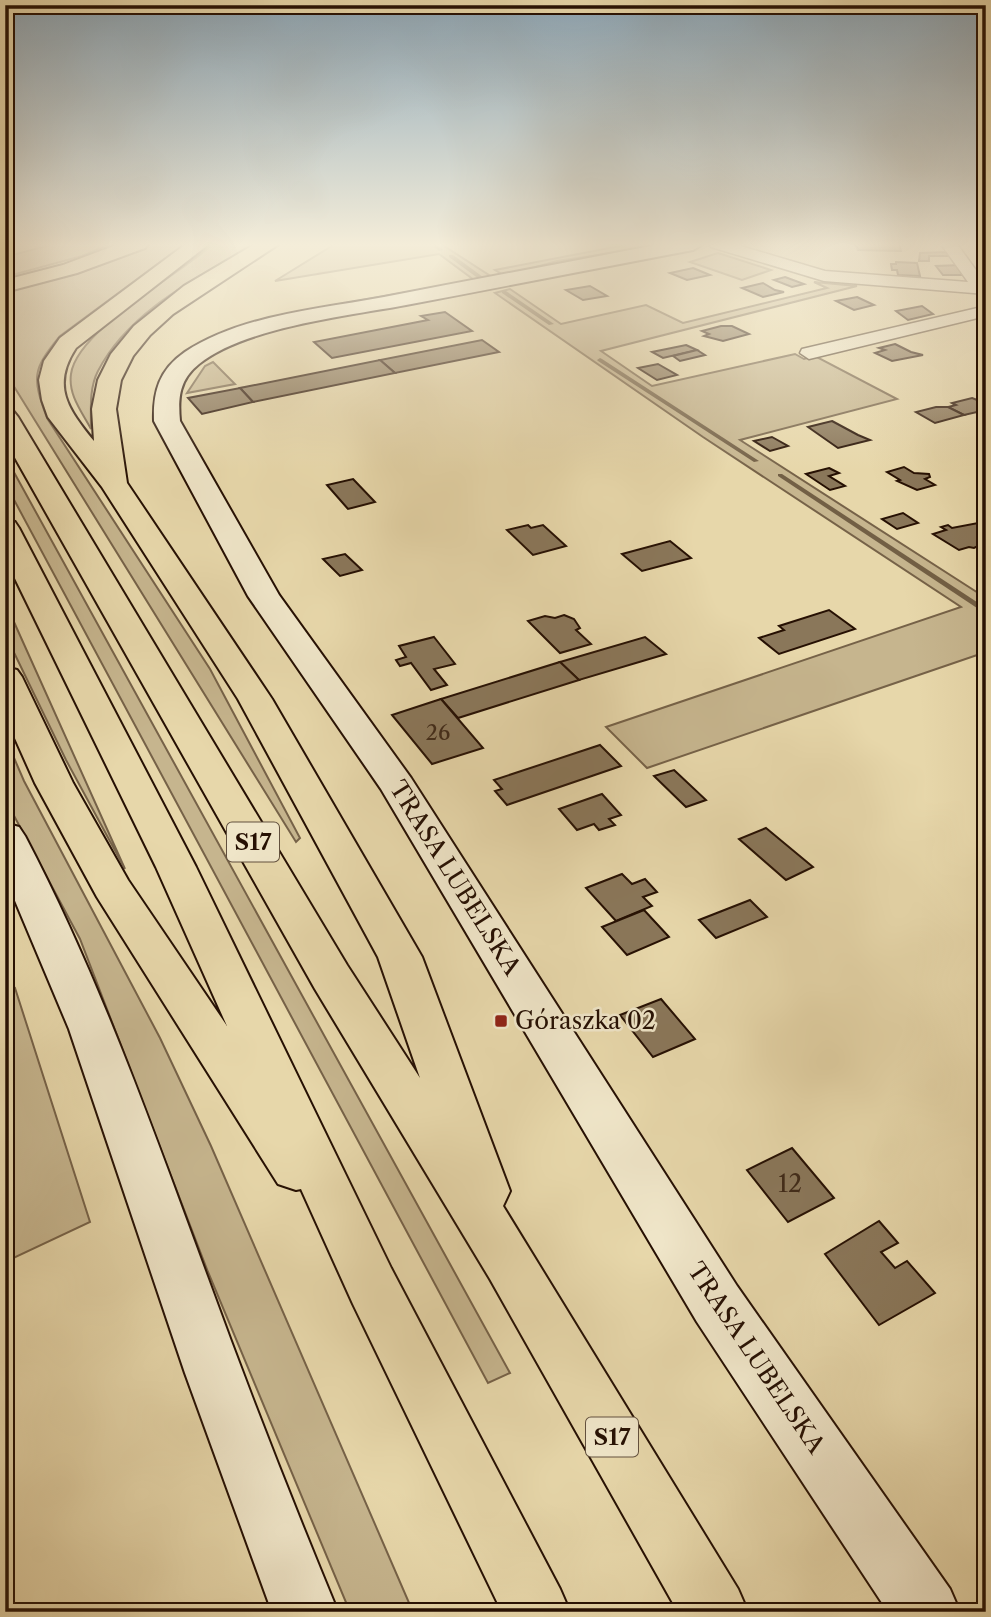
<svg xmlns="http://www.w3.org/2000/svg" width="991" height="1617" font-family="'Libre Caslon Text',serif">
<rect width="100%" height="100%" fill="#e7d7aa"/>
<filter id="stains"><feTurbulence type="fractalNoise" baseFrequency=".00286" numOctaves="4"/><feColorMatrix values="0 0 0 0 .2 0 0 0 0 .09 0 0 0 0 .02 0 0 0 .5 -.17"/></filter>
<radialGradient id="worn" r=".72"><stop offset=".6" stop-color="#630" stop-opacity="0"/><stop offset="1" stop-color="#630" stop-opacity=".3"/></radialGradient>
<g fill="#c6b58e" stroke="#766248" stroke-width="2">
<polygon points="54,244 110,244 82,256 5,277 5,257"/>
<path d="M150 244H185L60 336C32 370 32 377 47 418L210 669 300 838 296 842 5 372V289L72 274Z"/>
<path d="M213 244H255C199 277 129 310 98 371 89 388 91 410 91 429 82 412 68 395 71 374 77 330 179 275 213 244Z"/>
<polygon points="335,244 441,244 495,279 329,306 474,280 439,254 275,281"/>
<polygon points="630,244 674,244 557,261 505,276 495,270"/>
<polygon points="718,253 771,270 742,280 690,262"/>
<polygon points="814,282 857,286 601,351 652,386 795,354 804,359 815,356 897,399 740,440 986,598 986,652 647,768 606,727 961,607 703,437 495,293 510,289 561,324 646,305 683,323 827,288"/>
<polygon points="213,362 235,384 187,393 205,366"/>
<polygon points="5,456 510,1373 488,1383 5,483"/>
<polygon points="5,602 125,869 66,760 5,634"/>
<polygon points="5,737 24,781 160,1038 211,1146 413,1612 350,1612 208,1272 80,939 5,799"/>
<polygon points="15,988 90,1222 5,1262 5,991"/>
</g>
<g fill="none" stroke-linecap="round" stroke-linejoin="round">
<g fill="#725f45" fill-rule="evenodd">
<polygon points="431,244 436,244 443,250 439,251"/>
<polygon points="449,255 453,255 483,277 483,279 479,279 449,257"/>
<polygon points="502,291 506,291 554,324 549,325 502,293"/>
<polygon points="600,358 602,359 759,461 754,462 598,361 597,360"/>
<polygon points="778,474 782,474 986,608 986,614 778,476"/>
</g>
</g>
<g fill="#8a775a" stroke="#261003" stroke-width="2">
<polygon points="855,244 899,244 901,251 858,250"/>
<polygon points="946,252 949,256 929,256 929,261 919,261 920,253"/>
<polygon points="896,262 917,263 920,276 898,275 897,270 892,270 891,264 896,264"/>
<polygon points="961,265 969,275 943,275 936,266"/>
<polygon points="693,268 710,275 687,280 670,273"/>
<polygon points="785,277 804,284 792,287 774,280"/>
<polygon points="763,283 775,290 784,292 763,297 742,288"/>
<polygon points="590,286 607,296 583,300 566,290"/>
<polygon points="857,297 874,305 854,310 836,301"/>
<polygon points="922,306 933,314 908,320 896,311"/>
<polygon points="445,312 472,331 332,358 314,342 428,320 421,316"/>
<polygon points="721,326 732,326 749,334 723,341 704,336 709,334 702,331"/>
<polygon points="482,340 499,352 395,373 380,360"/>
<polygon points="895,344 911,352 923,355 892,361 875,353 885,350 879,348"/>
<polygon points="686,345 697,350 663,358 652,352"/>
<polygon points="697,350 705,355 680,361 673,356"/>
<polygon points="380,360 395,373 253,402 240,388"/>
<polygon points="658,364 677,375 657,380 638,368"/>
<polygon points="240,388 253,402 202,414 188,398"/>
<polygon points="972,398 985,403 986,410 964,415 948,407 956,405 952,403"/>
<polygon points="936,407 948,407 964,415 935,423 916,412"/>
<polygon points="832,421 858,435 870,440 838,448 808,427"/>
<polygon points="772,437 788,446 770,451 754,441"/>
<polygon points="904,467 914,473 929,474 930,477 925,479 935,485 917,490 897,481 900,480 887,472"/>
<polygon points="829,468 839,473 829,476 845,486 830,490 806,474"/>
<polygon points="353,479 375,502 348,509 327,485"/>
<polygon points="903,513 918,523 897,529 882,519"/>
<polygon points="978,523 986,528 986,542 974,548 969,547 959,550 933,534 946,530 941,527 948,525 952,528"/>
<polygon points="528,525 531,528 543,525 566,546 533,555 507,530"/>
<polygon points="670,541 691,558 642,571 622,554"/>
<polygon points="345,554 362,570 340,576 323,559"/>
<polygon points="829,610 855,629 779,654 759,638 784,630 779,626"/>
<polygon points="564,615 574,619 580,628 576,630 591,644 560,653 528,621 545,616 555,618"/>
<polygon points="434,637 455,664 434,669 447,685 431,690 411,663 400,666 396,660 406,657 399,646"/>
<polygon points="645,637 666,654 579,680 560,662"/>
<polygon points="560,662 579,680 458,718 441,699"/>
<polygon points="441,699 483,748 432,764 392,715"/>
<polygon points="600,745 621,766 507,805 495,791 502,789 494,780"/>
<polygon points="674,770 706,800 686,807 654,776"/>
<polygon points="602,794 621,815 609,819 615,825 599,830 594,824 577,830 559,809"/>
<polygon points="766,828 813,867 786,880 739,839"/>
<polygon points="622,874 632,884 645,879 657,892 643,897 652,906 616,921 586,888"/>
<polygon points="750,900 767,917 716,938 699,920"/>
<polygon points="644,910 669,937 627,955 602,927"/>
<polygon points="661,999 695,1039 653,1057 620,1015"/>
<polygon points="792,1148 834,1198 788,1222 747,1170"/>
<polygon points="879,1221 898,1243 881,1252 895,1268 907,1261 935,1293 879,1325 825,1254"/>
</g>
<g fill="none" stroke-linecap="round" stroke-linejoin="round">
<defs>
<g id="street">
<polygon points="709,244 734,244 825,271 968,282 941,244 957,244 986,284 986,294 824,281 711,247"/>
<polygon points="986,306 986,316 809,359 800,353 802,349"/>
</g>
<g id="secondary">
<path d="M661 244H703L693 250C597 268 502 287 406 305 348 316 245 327 199 364 179 380 178 398 180 421L279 595 411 778 737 1286 950 1589 960 1612H888L697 1322 381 789 248 596 154 421C153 392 159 370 185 352 241 315 319 309 384 297 476 279 569 262 661 244Z"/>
<path d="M5 823 19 827 25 836C99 977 152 1127 207 1276 248 1389 292 1501 338 1612H272L185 1373 69 1029 5 877Z"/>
</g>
<g id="highway">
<polygon points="119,244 148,244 145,248 77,273 5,292 5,280 63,265"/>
<path d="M186 244H209L76 348C51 386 68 409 94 441L92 409 98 380 111 354 134 326 184 286 255 244H279L173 314 150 335 133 356 121 380 116 409 127 483 272 699 422 957 510 1191 503 1206 738 1589 748 1612H678L490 1279 315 989 5 440V409L14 412 18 417 347 965 420 1078 378 957 238 699 102 487 48 417 42 400 39 380 44 361 60 338Z"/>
<polygon points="5,519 15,522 19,528 196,867 391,1268 560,1589 570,1612 502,1612 353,1304 301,1189 296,1190 278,1184 97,897 35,783 5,716 5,667 17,670 22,677 73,783 128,880 227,1026 156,867 5,558"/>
</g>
</defs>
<use href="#street" stroke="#56422d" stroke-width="3"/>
<use href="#secondary" stroke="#261003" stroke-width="4"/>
<use href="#highway" stroke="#261003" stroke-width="4"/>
<use href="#street" fill="#efe5c8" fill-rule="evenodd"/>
<use href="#secondary" fill="#efe5c8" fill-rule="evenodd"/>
<use href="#highway" fill="#e7d7aa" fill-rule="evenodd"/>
</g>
<linearGradient id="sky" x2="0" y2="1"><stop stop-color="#8da7b8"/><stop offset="0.52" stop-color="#f4edd9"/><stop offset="1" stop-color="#f4edd9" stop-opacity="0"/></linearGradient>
<rect width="991" height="471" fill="url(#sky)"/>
<rect fill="#8f2418" stroke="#efe5c8" stroke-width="2.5" x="494" y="1014" width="14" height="14" rx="3.5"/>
<g text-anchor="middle" stroke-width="5" stroke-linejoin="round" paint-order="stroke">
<g font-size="21" fill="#3f2a19">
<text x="438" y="740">26</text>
</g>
<g fill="#efe5c8" stroke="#62503e" stroke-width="2">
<rect x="227" y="822.5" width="52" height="39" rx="5"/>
<rect x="586" y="1417.5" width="52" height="39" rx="5"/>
</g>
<g font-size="23" font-weight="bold" fill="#261003">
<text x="253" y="850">S17</text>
<text x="612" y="1445">S17</text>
</g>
<g font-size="24" fill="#261003" stroke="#efe5c8">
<text transform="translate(455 878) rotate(58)" y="8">TRASA LUBELSKA</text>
<text transform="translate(756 1358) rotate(56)" y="8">TRASA LUBELSKA</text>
</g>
<g font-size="24" fill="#261003" stroke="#efe5c8" text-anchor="start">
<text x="515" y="1029">Góraszka 02</text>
</g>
<g font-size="24" fill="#3f2a19">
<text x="790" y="1192">12</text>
</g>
</g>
<rect width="991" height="1617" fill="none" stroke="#e7d7aa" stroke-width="28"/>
<rect x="7" y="7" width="977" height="1603" fill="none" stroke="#261003" stroke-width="3.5"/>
<rect x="14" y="14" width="963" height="1589" fill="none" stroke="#261003" stroke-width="2"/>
<rect width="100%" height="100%" filter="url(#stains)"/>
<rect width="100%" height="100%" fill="url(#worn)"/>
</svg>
